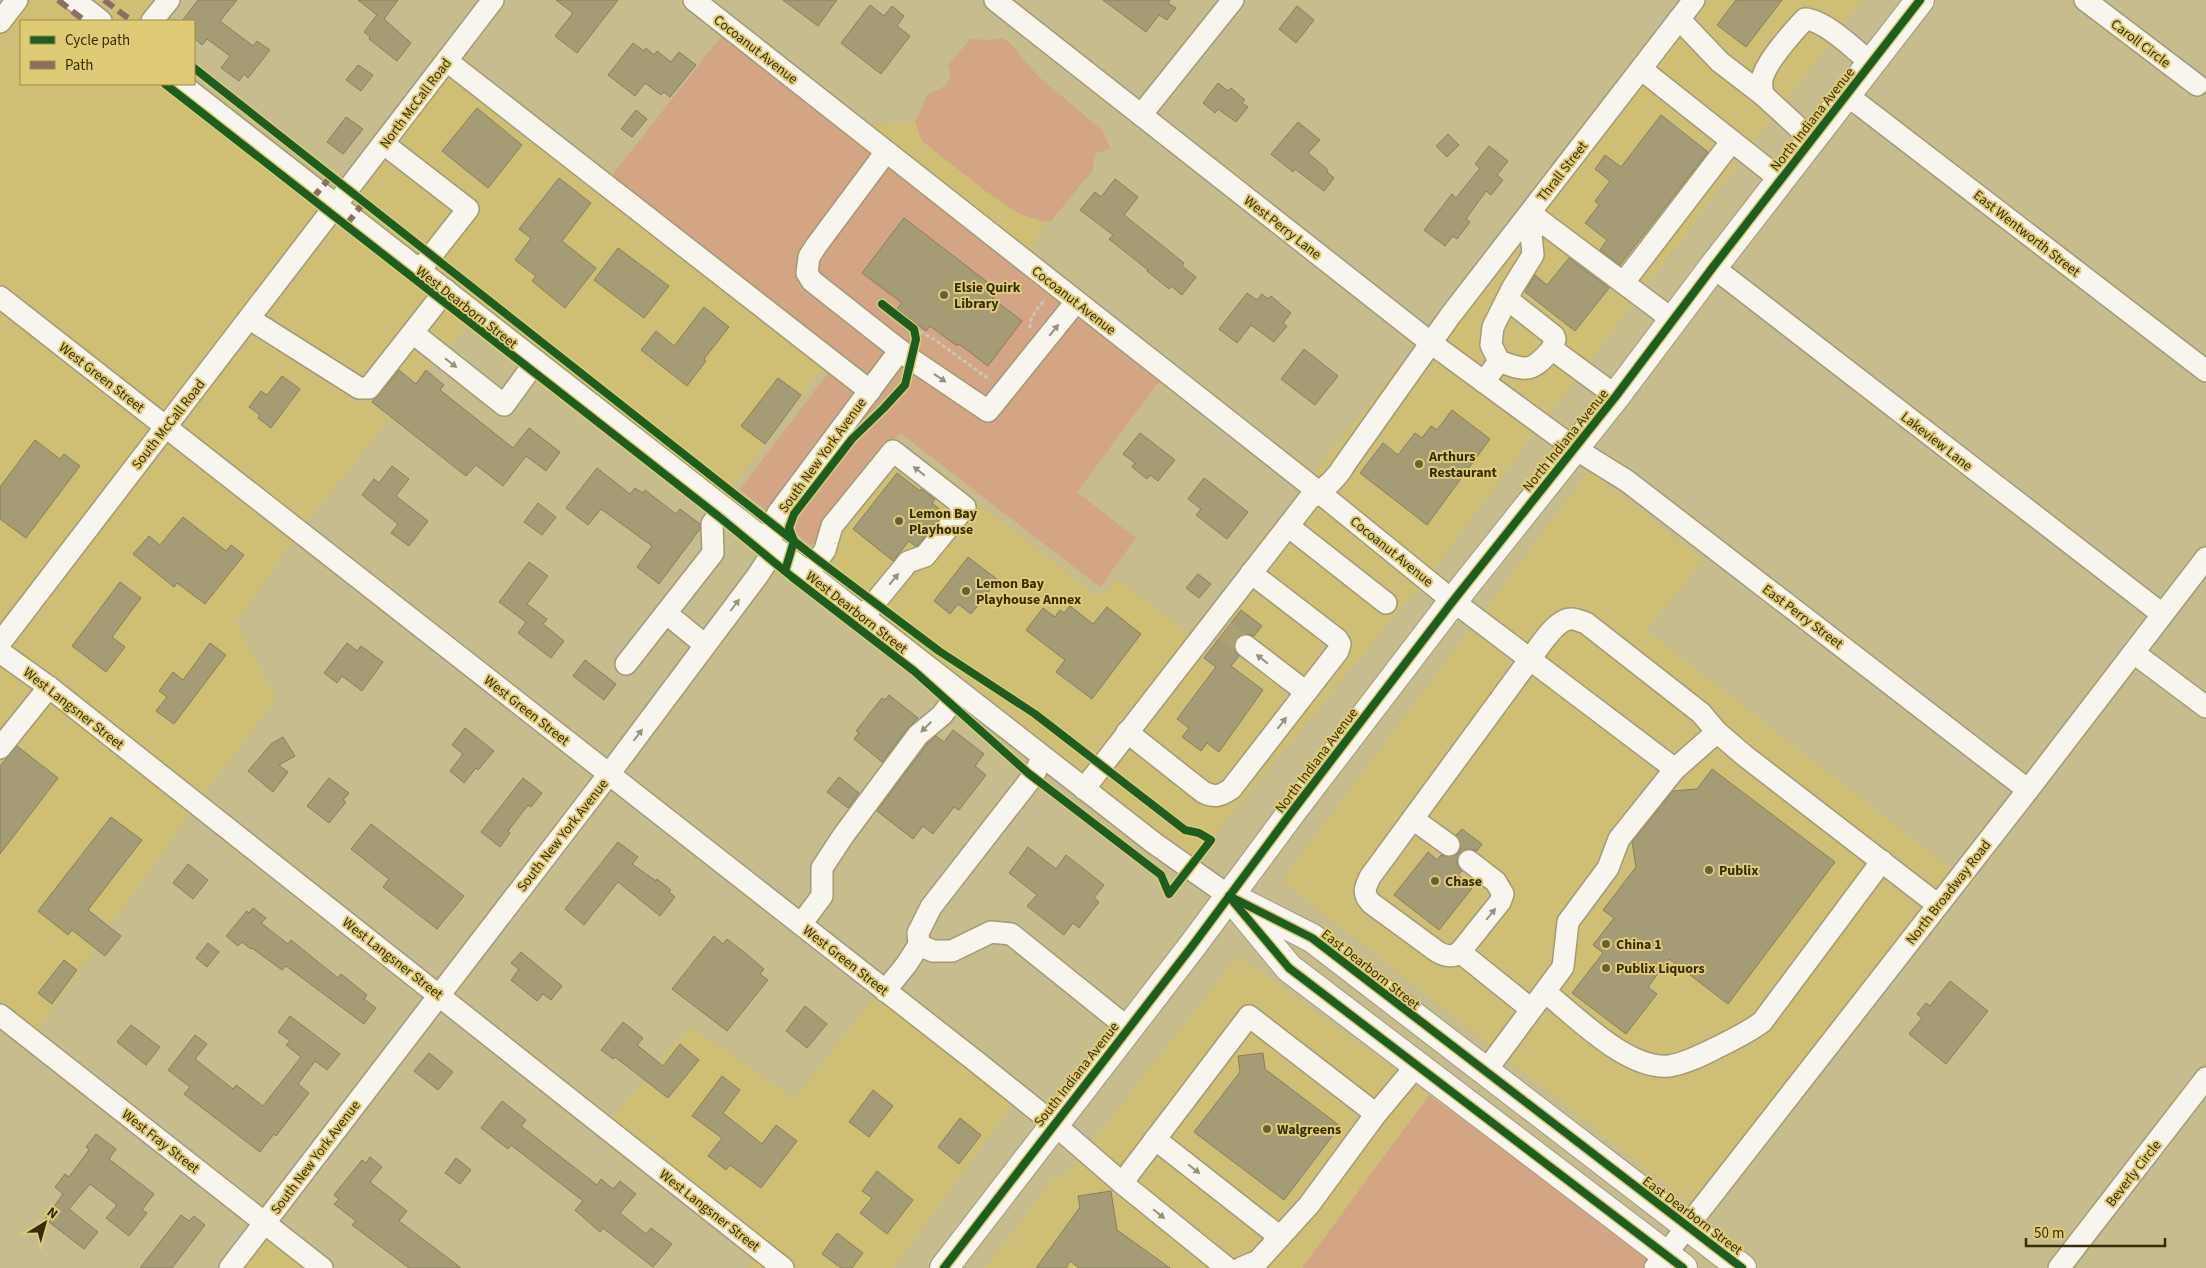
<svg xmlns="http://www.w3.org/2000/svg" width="2206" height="1268" font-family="'Source Sans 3',sans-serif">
<rect width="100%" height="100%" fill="#c7bc8d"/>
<g fill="#cfbf74">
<polygon points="0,0 58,0 85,21 21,21 21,84 165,84 324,208 0,627"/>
<polygon points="92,0 171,0 154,21 119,21"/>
<polygon points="1681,0 1861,0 1435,567 1194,859 1160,835 346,199 454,69 827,363 733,485 731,493 734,498 809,555 901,445 1095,594 1100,595 1105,594 1117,579 1189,634 1579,135"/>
<polygon points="915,121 922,141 963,174 1018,213 1045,222 1032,248 1036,269 854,126 878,126"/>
<polygon points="339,220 470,323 435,362 297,534 236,622 276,699 188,815 33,1036 0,1008 0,659"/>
<polygon points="1590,470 1703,560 1646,630 1961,877 1696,1208 1282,880"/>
<polygon points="1238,956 1429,1095 1302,1268 985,1268 1055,1176 1066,1175"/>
<polygon points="879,991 1017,1098 893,1268 748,1268 760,1252 602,1131 690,1027 795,1098"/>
<polygon points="268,1225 322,1268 235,1268"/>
</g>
<g fill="#d3a584">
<polygon points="723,34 1161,379 1077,492 1136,538 1100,587 900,433 812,546 740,490 838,360 610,178"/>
<polygon points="1003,38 1009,42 1039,77 1103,131 1110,148 1102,152 1096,152 1092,171 1052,220 1045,222 1018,213 988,193 922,141 915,121 923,106 926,96 946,85 951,75 948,64 971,39 990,40"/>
<polygon points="1429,1095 1656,1263 1652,1268 1302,1268"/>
</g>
<g fill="#a59c76" stroke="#877f5d">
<polygon points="198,0 237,0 220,21 253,46 257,41 270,50 248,78 244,74 239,81 221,68 230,56 207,39 202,45 194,38 194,21 182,21"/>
<polygon points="358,0 398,0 384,19 411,43 397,61 369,39 370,37 364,32 377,15"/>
<polygon points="556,0 618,0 577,53 555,36 573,13"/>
<polygon points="783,0 837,0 818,26"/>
<polygon points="1103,0 1170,0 1168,3 1176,8 1167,20 1159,15 1146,32"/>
<polygon points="1736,0 1782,0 1746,47 1717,25"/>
<polygon points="870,5 884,16 892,6 904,16 897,26 910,36 881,74 841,43"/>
<polygon points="1297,6 1314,20 1296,43 1279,29"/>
<polygon points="633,43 644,51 646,48 654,55 657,51 671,62 679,52 696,65 670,97 664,92 661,95 645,83 635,96 608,75"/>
<polygon points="358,65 373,75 361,91 346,80"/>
<polygon points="1218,83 1228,91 1231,88 1245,100 1242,103 1248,107 1236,122 1218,109 1215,113 1203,103"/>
<polygon points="477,108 522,145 488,188 442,151"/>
<polygon points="636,110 647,119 632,137 621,129"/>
<polygon points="1661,115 1708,152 1620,265 1600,250 1607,240 1585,223 1599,205 1595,201 1610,181 1595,169 1605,155 1621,167"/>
<polygon points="346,117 363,129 343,154 327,142"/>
<polygon points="1298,122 1320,140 1308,153 1328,170 1327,172 1334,178 1324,191 1295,169 1293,172 1271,154"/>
<polygon points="1448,134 1459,145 1447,157 1436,146"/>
<polygon points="1489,146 1508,161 1497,175 1503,180 1491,195 1486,191 1466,219 1470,222 1457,239 1453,236 1445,246 1424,230 1452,194 1456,198 1480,168 1475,164"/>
<polygon points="559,178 591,203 562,241 596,268 565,308 532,281 536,276 515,260 531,238 519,229"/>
<polygon points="1115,179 1138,197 1124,215 1184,263 1182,266 1196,277 1182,295 1171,286 1169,289 1147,271 1148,270 1109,239 1113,235 1080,210 1095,192 1101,197"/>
<polygon points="904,218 999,291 993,299 1022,321 988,366 959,344 957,346 930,326 926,331 897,309 902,303 862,273"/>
<polygon points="618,248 669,286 644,318 594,280"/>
<polygon points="1569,258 1609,288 1575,331 1525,292 1535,275 1547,285"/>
<polygon points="1247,293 1257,300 1262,294 1268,299 1271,296 1291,313 1283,323 1287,326 1274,342 1251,325 1237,343 1219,329"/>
<polygon points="704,307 729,327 704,359 706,361 687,386 641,350 656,331 674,346"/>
<polygon points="1304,349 1338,376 1315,405 1281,379"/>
<polygon points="399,370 416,384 426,370 444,385 440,390 513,448 529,428 560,452 546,471 526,456 503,486 476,465 466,476 372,402"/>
<polygon points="282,376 300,389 271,428 258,418 260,415 249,407 261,391 267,395"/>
<polygon points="778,378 801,395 765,444 741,426"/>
<polygon points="1452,410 1490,439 1427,525 1360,473 1383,443 1398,455 1415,433 1422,438 1431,426 1437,430"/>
<polygon points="1140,433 1175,460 1158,481 1150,475 1147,479 1132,467 1135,463 1123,454"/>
<polygon points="35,440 60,459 64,454 80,466 26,538 0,519 0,487"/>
<polygon points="392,466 409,479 396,496 428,521 409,546 391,533 398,524 362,495 374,479 379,483"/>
<polygon points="597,468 630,494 635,488 643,493 645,490 676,514 680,509 700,524 700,529 659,584 637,567 652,546 601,509 588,525 566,508"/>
<polygon points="897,473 920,491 921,489 935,499 932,503 944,513 918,545 915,546 909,541 893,561 853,529"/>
<polygon points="1204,478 1248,512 1227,539 1196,515 1201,509 1188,499"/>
<polygon points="538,503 556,517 542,535 524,522"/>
<polygon points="183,517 226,551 231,545 244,555 205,604 177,583 174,587 133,554 149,536 160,545"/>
<polygon points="968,557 998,580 971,614 958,604 950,614 934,601"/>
<polygon points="529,562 548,576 527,604 547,619 543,624 564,641 551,658 518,633 526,622 499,602"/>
<polygon points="1198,574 1211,584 1199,598 1186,588"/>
<polygon points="120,582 141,598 112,637 125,647 106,672 72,646"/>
<polygon points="1070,606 1093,624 1107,607 1141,634 1092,699 1056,672 1065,660 1026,630 1043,608 1055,617 1060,610 1064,613"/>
<polygon points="1241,610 1262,626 1254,636 1248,634 1242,634 1236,639 1234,650 1239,656 1231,666 1263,690 1219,752 1207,743 1201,751 1182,737 1189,728 1177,719 1216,667 1204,658"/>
<polygon points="210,643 226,655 174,724 156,711 167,697 159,691 173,672 183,680"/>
<polygon points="347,643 357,651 361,646 383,662 362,691 342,676 337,683 324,673"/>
<polygon points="585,660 616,684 604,700 573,676"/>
<polygon points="889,695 918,718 908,728 882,762 854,739 859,733 856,731 882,698 885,700"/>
<polygon points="465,728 494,751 478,770 476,768 464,783 450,771 463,754 452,745"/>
<polygon points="953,730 984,754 975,766 986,775 959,810 954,807 933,834 923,826 913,839 877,811 927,744 936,736 944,742"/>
<polygon points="283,737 295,756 279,765 288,772 273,792 248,771 271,744"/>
<polygon points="17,746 58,778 0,854 0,766"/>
<polygon points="1712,769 1835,862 1728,1004 1669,959 1648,987 1657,994 1626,1034 1572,993 1603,953 1593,945 1614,918 1603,910 1636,867 1632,842 1673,791 1697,789"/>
<polygon points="839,777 859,793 848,808 827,792"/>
<polygon points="329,778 349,793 343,800 346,802 329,823 307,806"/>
<polygon points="523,778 542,793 531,807 528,805 508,831 510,833 500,847 481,832"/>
<polygon points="111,817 142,840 88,910 121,936 105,956 72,930 68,935 38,911"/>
<polygon points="371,824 464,896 437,929 383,887 389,879 351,849"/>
<polygon points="1462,829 1482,844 1477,851 1470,849 1464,850 1457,859 1457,865 1462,871 1458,875 1473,887 1439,930 1394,895 1428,852 1437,860 1441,855 1448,857 1459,853 1461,846 1456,835"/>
<polygon points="618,842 638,857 632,864 656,881 657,879 671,890 669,892 675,897 660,916 618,882 584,925 565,909"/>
<polygon points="1028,847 1056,869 1066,855 1104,885 1094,898 1099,902 1079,928 1073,923 1064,935 1027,906 1037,895 1009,873"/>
<polygon points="188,864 208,880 193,899 173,883"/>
<polygon points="253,908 266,918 261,923 288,944 291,940 338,978 341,974 367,995 364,999 376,1008 364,1024 286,966 282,970 252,948 251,949 242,942 238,946 226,936 247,911 249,913"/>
<polygon points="714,936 723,944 727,939 744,952 764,969 760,974 768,980 727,1031 672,989"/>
<polygon points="208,943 219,952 207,967 196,958"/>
<polygon points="521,952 562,986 551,1000 543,994 537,1001 511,980 519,969 511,963"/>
<polygon points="64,960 77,970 52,1004 38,993"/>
<polygon points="1950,981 1988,1011 1946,1064 1909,1034 1922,1018 1917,1014 1926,1003 1930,1006"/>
<polygon points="805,1006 827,1024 807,1048 786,1031"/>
<polygon points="290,1016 340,1054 327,1070 315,1061 298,1084 309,1093 276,1136 274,1134 260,1152 184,1094 190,1087 168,1070 195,1035 207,1044 195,1059 233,1089 236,1085 263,1106 301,1057 286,1045 290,1041 278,1032"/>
<polygon points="623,1022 643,1038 637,1045 663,1066 680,1044 699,1060 668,1098 615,1057 613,1059 601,1050"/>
<polygon points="131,1025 160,1047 146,1065 117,1042"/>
<polygon points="429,1053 453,1072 438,1090 414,1071"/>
<polygon points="1263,1053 1265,1069 1340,1126 1284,1200 1194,1132 1240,1072 1238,1056"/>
<polygon points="722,1076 740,1090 723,1113 762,1144 776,1125 797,1141 761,1188 730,1165 726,1170 708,1156 722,1138 692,1116"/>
<polygon points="873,1090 893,1106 869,1137 849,1122"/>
<polygon points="502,1101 526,1120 521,1126 597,1185 601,1179 613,1189 620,1181 636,1194 620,1213 646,1234 651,1228 672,1244 653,1267 603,1228 600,1232 575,1210 583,1201 511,1145 508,1149 481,1128"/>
<polygon points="960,1118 981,1135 959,1164 938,1147"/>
<polygon points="96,1134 116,1149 109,1159 154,1194 142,1210 147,1213 129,1236 106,1218 117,1205 90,1184 69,1209 98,1232 84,1249 45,1219 63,1194 55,1187 65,1174 69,1177 89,1150 86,1147"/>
<polygon points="370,1157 382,1167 370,1182 407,1211 399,1221 461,1268 409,1268 352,1225 356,1221 334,1204 339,1199 334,1195 362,1160 366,1163"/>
<polygon points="456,1158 471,1170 460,1184 445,1173"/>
<polygon points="877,1171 913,1200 887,1234 860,1213 872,1198 862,1191"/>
<polygon points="1111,1191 1117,1230 1170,1268 1079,1268 1070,1261 1066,1268 1036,1268 1080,1207 1078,1196"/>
<polygon points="181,1215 189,1221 194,1216 205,1225 172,1268 140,1268"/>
<polygon points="837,1233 863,1253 852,1268 841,1268 822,1254"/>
</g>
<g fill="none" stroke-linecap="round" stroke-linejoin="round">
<polyline stroke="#aaa072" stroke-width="21" stroke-dasharray="21 11" stroke-linecap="butt" points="1225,631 1246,646"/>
<defs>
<g id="minor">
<polyline points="74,0 101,21"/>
<polyline points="694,0 1320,493 1453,601 1675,769"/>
<polyline points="995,0 1431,343 1574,448 1627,481 2028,790"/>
<polyline points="2085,0 2197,85"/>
<polyline points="1679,19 1720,62 1763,95 1812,140"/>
<polyline points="152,21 169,0"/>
<polyline points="0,22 17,0"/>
<polyline points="447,61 870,391"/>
<polyline points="1641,69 1781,180"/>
<polyline points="181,84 1154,843 1229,896"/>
<path d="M1763 95C1762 90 1761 84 1762 79 1767 60 1792 33 1805 19 1825 20 1855 50 1871 63"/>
<polyline points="1847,95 2206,371"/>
<polyline points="1141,115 1233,0"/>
<polyline points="384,144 468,209 420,270"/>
<polyline points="886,152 816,246 809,257 807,273 812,281 911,359 988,411 1076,302"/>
<polyline points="1530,213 1673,320"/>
<polyline points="1713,267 2162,614"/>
<polyline points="1624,282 1732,141"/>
<polyline points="0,297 978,1063 1054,1124 1122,1183 1249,1016 1376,1114 1417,1065"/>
<polyline points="1507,299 1554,336 1555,339 1552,349 1616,396"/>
<polyline points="250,319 359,388 369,388 446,290"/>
<polyline points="413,333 504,405 536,361"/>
<path d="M1499 361C1527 372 1532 372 1552 349"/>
<polyline points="1484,382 1499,361 1491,345 1493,327 1513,287 1533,255 1531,234 1539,220"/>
<polyline points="1288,526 1386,603"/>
<polyline points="808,574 825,550 832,526 893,451 965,507 925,556 908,562 863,617"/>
<polyline points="666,613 713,553 712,524 724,508"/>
<polyline points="0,643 493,0"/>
<polyline points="1246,646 1306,692"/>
<polyline points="0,652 49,687 783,1268"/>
<polyline points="2134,653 2206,707"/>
<polyline points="626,664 666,613 705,645"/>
<path d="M1127 732 1203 792C1215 798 1220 796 1231 789L1338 651 1340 644 1337 639 1251 573"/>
<polyline points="0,748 49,687"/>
<path d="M1084 789 1309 499C1324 490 1336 480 1345 464L1450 316 1694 0"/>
<polyline points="1413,819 1449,845"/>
<path d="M1469 861 1496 882 1503 894 1500 902 1460 952C1452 959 1442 955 1435 950L1371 903C1362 893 1365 888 1370 877L1530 659C1538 649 1553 624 1566 620 1572 617 1579 621 1586 623L1701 713 1717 732 1745 756 1938 905"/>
<polyline points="801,924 822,896 822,868 843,836 918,735 942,715 959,692"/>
<polyline points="919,945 933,951 952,951 991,932 1011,934 1128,1028"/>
<polyline points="1460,952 1531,1009"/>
<polyline points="885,991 906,965 919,945 918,933 931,907 1033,776 1043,757"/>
<path d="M1545 992C1577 1017 1627 1070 1669 1066 1684 1064 1702 1055 1716 1048 1732 1040 1747 1033 1762 1022L1882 861"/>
<polyline points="0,1015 322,1268"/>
<polyline points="1485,1072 1563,967 1568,922 1608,868 1619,839 1675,769 1717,732"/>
<polyline points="1155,1139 1280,1237"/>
<polyline points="1122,1183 1227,1268"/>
<polyline points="230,1268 609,774 758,575 769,558 773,524 778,513 900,350"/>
<polyline points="1241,1268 1258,1261 1309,1205 1376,1114"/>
<polyline points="1655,1268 2028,790 2206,558"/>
<polyline points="2059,1268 2206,1078"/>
</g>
<g id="major">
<polyline points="1229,896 1312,938 1742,1268"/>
<polyline points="1237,905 1289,968 1683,1268"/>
<polyline points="944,1268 1193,945 1294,809 1453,601 1616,396 1713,267 1920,0"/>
</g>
</defs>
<use href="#minor" stroke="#a39a75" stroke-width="24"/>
<use href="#major" stroke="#a39a75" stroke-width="30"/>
<g stroke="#cac6b8" stroke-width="3" stroke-dasharray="4 2.5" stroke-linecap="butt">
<path d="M1030 328C1029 317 1039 307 1045 299"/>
<polyline points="914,329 934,339 990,380"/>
</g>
<use href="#minor" stroke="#f7f5ee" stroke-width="21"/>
<use href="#major" stroke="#f7f5ee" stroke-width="28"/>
<g stroke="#8d6e63" stroke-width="6" stroke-dasharray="12 6" stroke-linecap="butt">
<polyline points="58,0 85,21"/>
<polyline points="104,0 132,21"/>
<polyline points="312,199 331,176"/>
<polyline points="346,225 364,202"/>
</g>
<defs>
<g id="cycleway">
<polyline points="165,84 718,516 792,577 914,671 1028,773 1161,875 1169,894 1211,840 1199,833 1185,830 1035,714 939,651 818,560 194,68"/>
<polyline points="785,571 794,541 789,528 794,514 852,439 884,408 905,385 916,339 914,329 882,304"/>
<polyline points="1229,896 1312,938 1742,1268"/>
<polyline points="1232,900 1289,968 1683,1268"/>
<polyline points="944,1268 1193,945 1294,809 1453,601 1616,396 1713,267 1920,0"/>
</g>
</defs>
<use href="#cycleway" stroke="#dfcb75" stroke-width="11"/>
<use href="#cycleway" stroke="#1b5e20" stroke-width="8"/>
</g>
<defs><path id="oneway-solid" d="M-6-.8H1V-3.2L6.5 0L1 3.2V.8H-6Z" transform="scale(1.25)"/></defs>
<g fill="#96927b">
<use href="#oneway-solid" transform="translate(1054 330) rotate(-51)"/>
<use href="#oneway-solid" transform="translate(451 363) rotate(38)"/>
<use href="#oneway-solid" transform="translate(940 378) rotate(34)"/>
<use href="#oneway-solid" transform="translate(919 471) rotate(-142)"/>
<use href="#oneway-solid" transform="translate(894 579) rotate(-50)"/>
<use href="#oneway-solid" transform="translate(735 605) rotate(-53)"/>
<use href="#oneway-solid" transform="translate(1262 659) rotate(-142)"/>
<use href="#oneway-solid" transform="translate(1282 723) rotate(-52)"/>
<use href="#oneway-solid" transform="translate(926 727) rotate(135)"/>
<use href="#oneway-solid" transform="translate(638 735) rotate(-53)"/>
<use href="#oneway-solid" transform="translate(1491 914) rotate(-51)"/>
<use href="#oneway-solid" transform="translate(1194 1169) rotate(38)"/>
<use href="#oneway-solid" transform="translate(1159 1214) rotate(39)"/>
</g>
<g fill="#696037" stroke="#dfcb75" stroke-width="2">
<circle cx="944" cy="295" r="5"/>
<circle cx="1419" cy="464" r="5"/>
<circle cx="899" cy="521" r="5"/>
<circle cx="966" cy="591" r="5"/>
<circle cx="1709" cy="870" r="5"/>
<circle cx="1435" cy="881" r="5"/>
<circle cx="1606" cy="944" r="5"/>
<circle cx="1606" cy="968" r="5"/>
<circle cx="1267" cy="1129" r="5"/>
</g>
<g text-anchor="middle" stroke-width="4" stroke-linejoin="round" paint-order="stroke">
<g font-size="14" fill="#362e08" stroke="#dfcb75">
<text transform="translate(2141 43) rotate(37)" y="5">Caroll Circle</text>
<text transform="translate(756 49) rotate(38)" y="5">Cocoanut Avenue</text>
<text transform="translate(415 103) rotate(-53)" y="5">North McCall Road</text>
<text transform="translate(1812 119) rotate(-52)" y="5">North Indiana Avenue</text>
<text transform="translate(1562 171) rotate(-52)" y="5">Thrall Street</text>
<text transform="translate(1283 227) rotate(38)" y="5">West Perry Lane</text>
<text transform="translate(2027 233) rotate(38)" y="5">East Wentworth Street</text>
<text transform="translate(1074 300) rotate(38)" y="5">Cocoanut Avenue</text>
<text transform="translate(467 307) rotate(38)" y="5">West Dearborn Street</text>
<text transform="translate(102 377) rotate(38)" y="5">West Green Street</text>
<text transform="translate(168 424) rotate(-52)" y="5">South McCall Road</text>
<text transform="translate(1565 440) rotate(-51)" y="5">North Indiana Avenue</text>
<text transform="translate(1937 441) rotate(38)" y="5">Lakeview Lane</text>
<text transform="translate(822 455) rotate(-54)" y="5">South New York Avenue</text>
<text transform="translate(1392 551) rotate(39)" y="5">Cocoanut Avenue</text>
<text transform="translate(857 612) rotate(38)" y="5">West Dearborn Street</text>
<text transform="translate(1803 616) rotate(37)" y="5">East Perry Street</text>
<text transform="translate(74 708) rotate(38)" y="5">West Langsner Street</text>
<text transform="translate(527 710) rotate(38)" y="5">West Green Street</text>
<text transform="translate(1316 760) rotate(-53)" y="5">North Indiana Avenue</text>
<text transform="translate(562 835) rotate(-52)" y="5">South New York Avenue</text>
<text transform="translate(1948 892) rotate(-52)" y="5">North Broadway Road</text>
<text transform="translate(393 958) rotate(38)" y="5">West Langsner Street</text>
<text transform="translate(846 960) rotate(38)" y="5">West Green Street</text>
<text transform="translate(1371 969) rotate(38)" y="5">East Dearborn Street</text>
<text transform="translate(1076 1074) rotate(-52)" y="5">South Indiana Avenue</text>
<text transform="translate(161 1141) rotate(38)" y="5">West Fray Street</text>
<text transform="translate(315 1157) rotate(-53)" y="5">South New York Avenue</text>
<text transform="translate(2133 1173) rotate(-52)" y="5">Beverly Circle</text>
<text transform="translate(710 1210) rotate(38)" y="5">West Langsner Street</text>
<text transform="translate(1693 1215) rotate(37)" y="5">East Dearborn Street</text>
</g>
<g font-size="14" font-weight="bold" fill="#362e08" stroke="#dfcb75" text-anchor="start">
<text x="954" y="292">Elsie Quirk<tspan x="954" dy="16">Library</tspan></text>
<text x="1429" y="461">Arthurs<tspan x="1429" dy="16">Restaurant</tspan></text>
<text x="909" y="518">Lemon Bay<tspan x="909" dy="16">Playhouse</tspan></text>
<text x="976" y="588">Lemon Bay<tspan x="976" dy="16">Playhouse Annex</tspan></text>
<text x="1719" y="875">Publix</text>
<text x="1445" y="886">Chase</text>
<text x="1616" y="949">China 1</text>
<text x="1616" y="973">Publix Liquors</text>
<text x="1277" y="1134">Walgreens</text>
</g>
</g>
<rect x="20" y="20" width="175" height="65" fill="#dfcb75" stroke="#9b8c49"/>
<rect x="30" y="36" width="25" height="8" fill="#1b5e20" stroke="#9b8c49"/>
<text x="65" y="45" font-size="15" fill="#362e08">Cycle path</text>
<rect x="30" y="61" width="25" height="8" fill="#8d6e63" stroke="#9b8c49"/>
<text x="65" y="70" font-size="15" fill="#362e08">Path</text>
<g transform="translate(45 1223) rotate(37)" stroke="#dfcb75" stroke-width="4" paint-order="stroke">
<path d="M0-4L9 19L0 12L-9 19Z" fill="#362e08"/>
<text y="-8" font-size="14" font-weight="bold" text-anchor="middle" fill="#362e08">N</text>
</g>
<path d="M2026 1238v8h139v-8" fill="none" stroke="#362e08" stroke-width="2.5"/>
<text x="2034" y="1238" font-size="15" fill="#362e08" stroke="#dfcb75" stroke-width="4" paint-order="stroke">50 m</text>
</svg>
